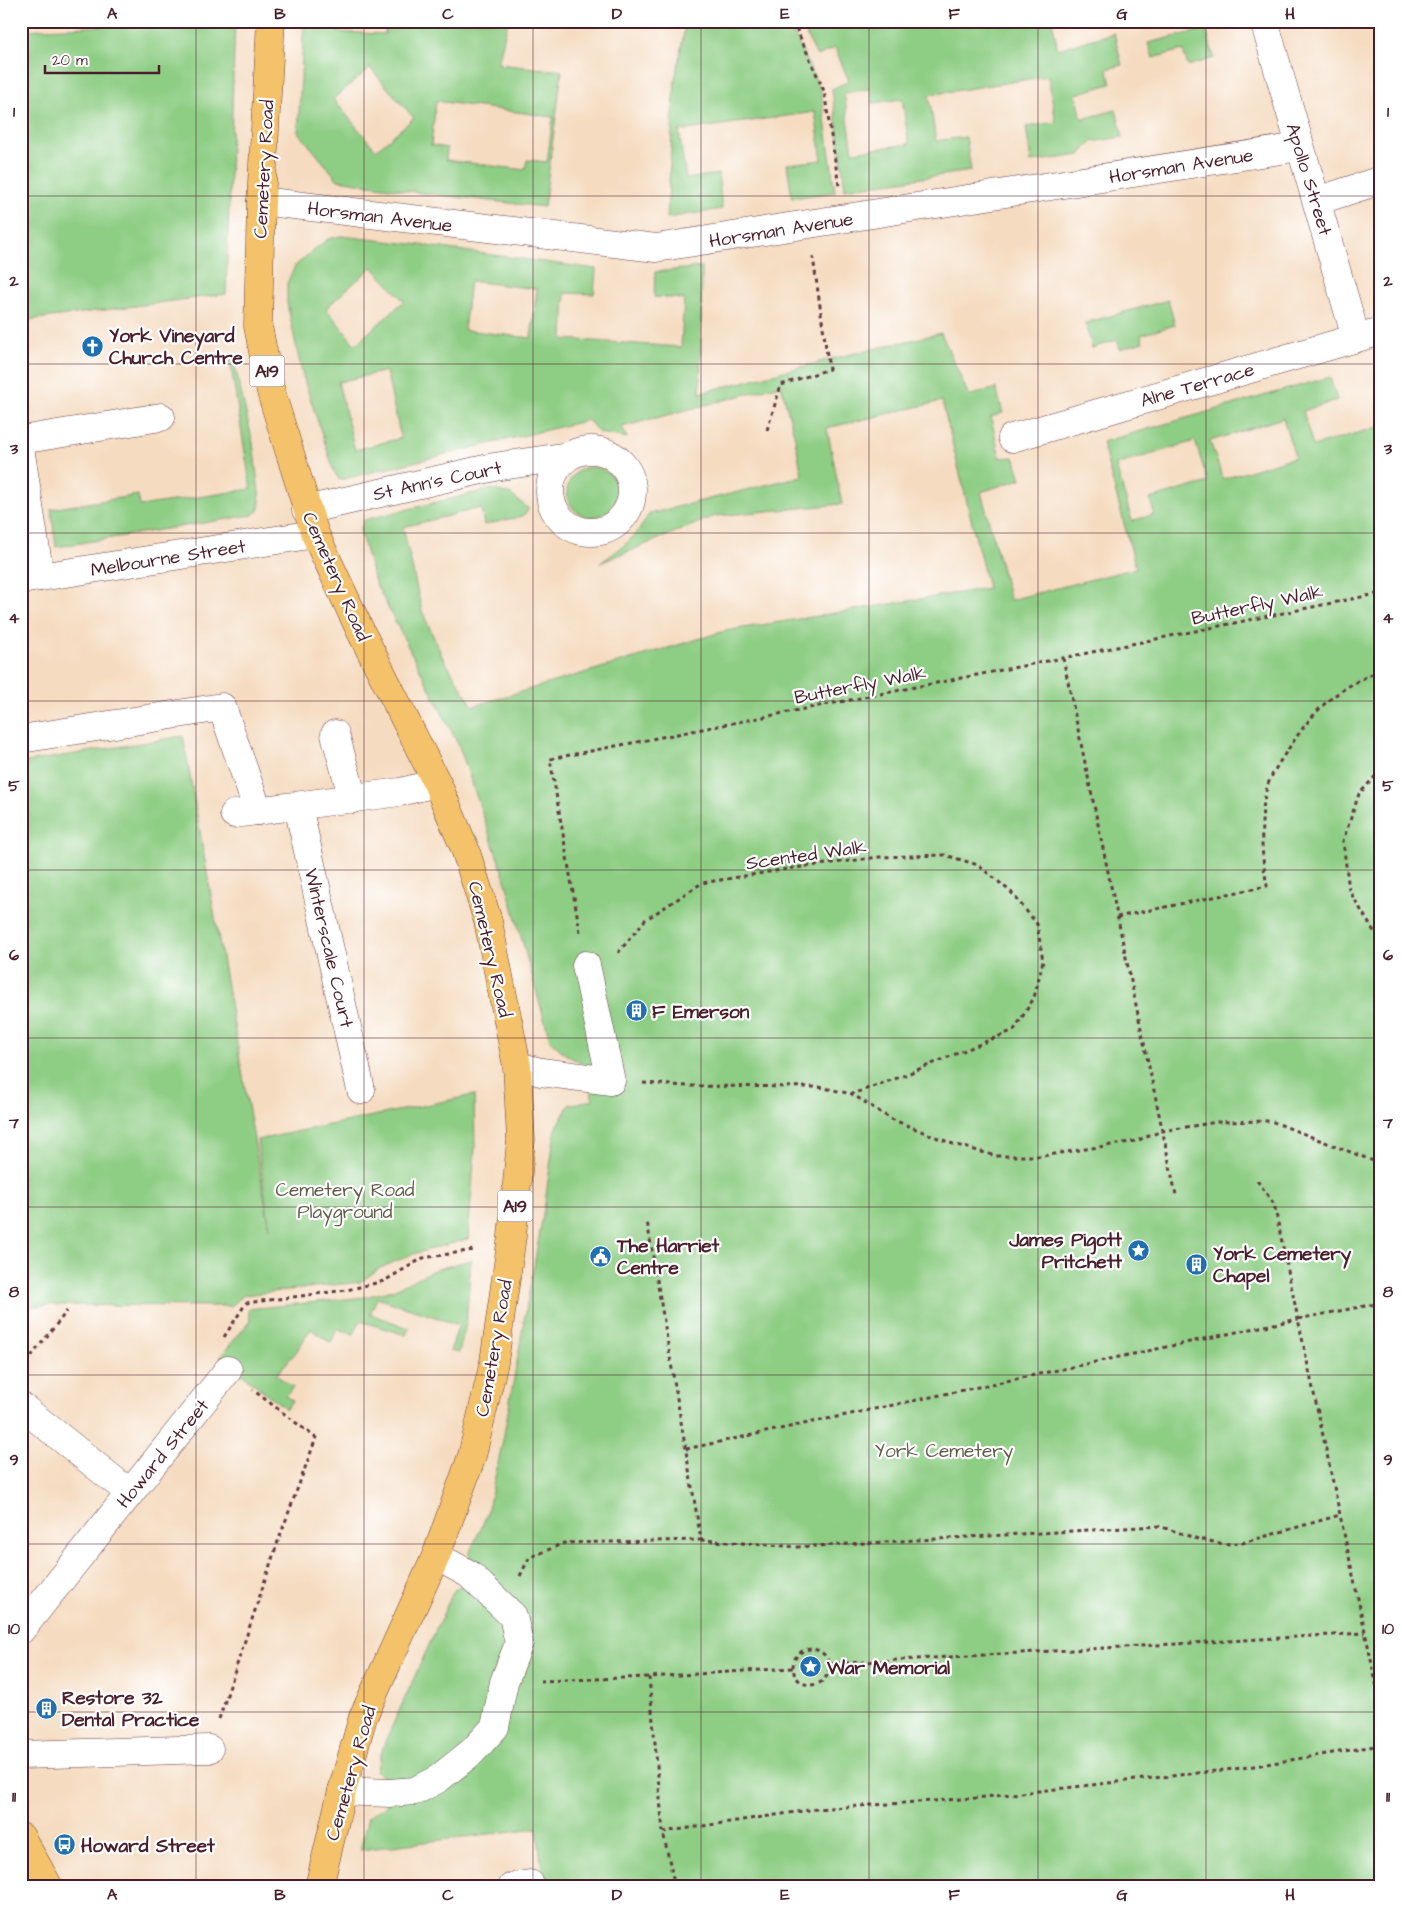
<svg xmlns="http://www.w3.org/2000/svg" width="1402" height="1908" font-family="'Architects Daughter',sans-serif">
<rect width="100%" height="100%" fill="#fff"/>
<filter id="ink" filterUnits="userSpaceOnUse"><feTurbulence type="fractalNoise" baseFrequency=".02" numOctaves="2"/><feDisplacementMap in="SourceGraphic" scale="10" xChannelSelector="R" yChannelSelector="G"/><feConvolveMatrix kernelMatrix="1 2 1 2 8 2 1 2 1" color-interpolation-filters="sRGB"/></filter>
<filter id="wash" filterUnits="userSpaceOnUse"><feTurbulence type="fractalNoise" baseFrequency=".0096" numOctaves="4" result="noise"/><feDisplacementMap in="SourceGraphic" scale="20" xChannelSelector="R" yChannelSelector="G"/><feGaussianBlur stdDeviation="1.12" result="paint"/><feColorMatrix in="noise" values="0 0 0 0 0 0 0 0 0 0 0 0 0 0 0 0 0 1.4 0 .05"/><feComposite in="paint" operator="in"/></filter>
<g filter="url(#wash)">
<rect width="100%" height="100%" fill="#f5dcc1"/>
<g fill="#8ecd84" stroke="#6c7658" fill-rule="evenodd">
<polygon points="215,21 235,21 226,294 21,321 21,30"/>
<path d="M304 21H337V32L385 34 386 21H508L498 64 562 71 544 207 421 193 338 180 298 132ZM370 68 414 118 376 150 333 99ZM436 101 553 117 547 162 527 160 525 170 446 160 447 148 431 145Z"/>
<polygon points="686,21 788,21 821,91 835,192 792,198 787,164 822,160 815,112 679,131 686,179 718,174 722,209 667,218 675,80"/>
<path d="M799 21H896L897 26 918 21H1052L1058 49 1114 33 1122 65 1107 69 1111 84 1076 94 1082 119 1116 110 1123 137 1091 142 1080 155 1031 162 1026 127 1056 122 1048 76 929 95 936 141 966 137 971 171 845 189 832 89 849 81 835 48 817 56ZM871 89 873 103 902 99 909 144 853 152 844 93Z"/>
<polygon points="1206,29 1214,58 1188,66 1183,50 1153,58 1148,43"/>
<path d="M341 236 412 244 596 269 594 294 565 293 563 339 681 347 684 299 654 297 655 272 702 267 700 393 831 359 941 333 969 396 996 388 1003 413 991 417 1000 458 1014 457 1021 479 981 492 1010 600 1136 568 1102 442 1330 377 1337 400 1303 411 1313 446 1381 426V1887H544L537 1828 360 1850 368 1817 388 1804 389 1784 376 1771 384 1744 454 1590 467 1582 473 1567 469 1554 487 1514 503 1440 545 1203 555 1130 569 1105 593 1100 586 1066 565 1054 550 1040 504 876 459 746 375 582 360 531 364 520 491 489 510 494 529 509 523 516 484 525 481 508 403 527 422 611 442 656 473 706 725 631 988 588 942 401 827 428 842 504 715 516 600 563C623 547 635 539 649 514L802 476 795 438 781 385 622 427 627 438 599 433 588 420 339 480 334 471 302 373 287 303V283L295 266 311 252 328 239ZM372 267 404 301 355 345 326 308ZM470 281 537 289 531 338 464 330ZM386 371 401 438 355 450 338 382ZM1283 418 1295 457 1223 479 1210 441ZM1195 441 1208 482 1150 499 1154 514 1132 521 1116 465Z"/>
<polygon points="1168,300 1175,325 1141,335 1143,342 1120,349 1117,340 1092,348 1085,323"/>
<polygon points="232,354 253,443 260,501 259,510 252,515 56,547 51,509 138,495 140,506 251,489 229,355"/>
<circle cx="592" cy="492" r="25"/>
<polygon points="183,736 270,1230 257,1140 474,1095 475,1148 468,1239 413,1254 380,1268 360,1282 244,1295 231,1306 46,1305 21,1307 21,763"/>
<polygon points="471,1260 466,1323 459,1353 450,1351 459,1325 377,1298 370,1314 409,1328 406,1335 360,1321 354,1334 337,1329 331,1343 311,1329 296,1352 276,1375 293,1387 286,1396 293,1400 286,1409 220,1357 250,1321 248,1309 365,1297 393,1290 434,1270"/>
</g>
</g>
<g filter="url(#ink)">
<g fill="none" stroke-linecap="round" stroke-linejoin="round">
<defs>
<g id="minor">
<polyline points="1264,21 1356,338"/>
<polyline points="261,201 656,248 1299,147"/>
<polyline points="1317,201 1381,180"/>
<polyline points="1012,438 1381,331"/>
<polyline points="21,440 161,417"/>
<circle cx="591" cy="491" r="41"/>
<polyline points="21,454 40,577"/>
<polyline points="306,510 494,467 569,456"/>
<polyline points="21,580 315,534"/>
<polyline points="335,734 353,799"/>
<polyline points="21,739 222,707 258,811"/>
<polyline points="298,806 361,1090"/>
<polyline points="234,814 400,792 437,783"/>
<polyline points="517,1066 541,1072 611,1081 586,965"/>
<polyline points="21,1406 130,1493"/>
<polyline points="21,1630 228,1370"/>
<polyline points="21,1755 209,1749"/>
<polyline points="342,1791 389,1793 415,1791 438,1779 473,1751 495,1727 504,1682 519,1643 513,1616 469,1574 436,1556"/>
<polyline points="512,1887 530,1884"/>
</g>
<g id="major">
<polyline points="271,21 261,201 258,326 271,392 315,534 361,632 437,783 465,849 488,921 517,1066 521,1140 512,1236 494,1362 472,1456 436,1556 363,1717 342,1791 319,1887"/>
<polyline points="21,1837 49,1887"/>
</g>
</defs>
<use href="#minor" stroke="#643b42" stroke-width="29"/>
<use href="#major" stroke="#643b42" stroke-width="29"/>
<g stroke="#643b42" stroke-width="3" stroke-dasharray="4 4" stroke-linecap="butt">
<polyline points="793,21 824,91 839,186"/>
<polyline points="767,430 781,385 829,369 813,257"/>
<polyline points="1063,658 1176,1195"/>
<polyline points="1381,770 1359,794 1343,841 1349,890 1373,930 1381,936"/>
<path d="M1117 917 1267 886C1261 853 1259 820 1267 787 1271 775 1280 761 1287 751 1316 707 1333 691 1381 670"/>
<polyline points="580,932 550,759 1063,658 1381,593"/>
<polyline points="618,953 645,920 702,883 787,869 880,857 945,855 978,865 1011,892 1037,924 1043,961 1034,998 1014,1030 900,1077 852,1094"/>
<polyline points="643,1083 687,1086 819,1087 852,1094 891,1119 953,1144 996,1156 1042,1156 1136,1141 1162,1131 1217,1122 1271,1121 1381,1164"/>
<polyline points="1381,1303 1298,1319 1381,1706"/>
<polyline points="224,1337 246,1303 347,1290 384,1281 423,1258 474,1250 474,1249"/>
<polyline points="21,1369 67,1311"/>
<polyline points="686,1449 1298,1319 1274,1204 1256,1179"/>
<polyline points="701,1540 798,1547 1159,1526 1198,1539 1224,1544 1242,1543 1340,1515"/>
<polyline points="520,1576 529,1558 564,1543 701,1540 647,1221"/>
<circle cx="811" cy="1667" r="18"/>
<polyline points="829,1664 1365,1633"/>
<polyline points="540,1681 649,1677"/>
<polyline points="219,1719 276,1547 316,1438 253,1390"/>
<polyline points="663,1832 816,1809 976,1798 1242,1768 1381,1745"/>
<polyline points="675,1887 663,1832 649,1677 793,1668"/>
</g>
<use href="#minor" stroke="#fff" stroke-width="28"/>
<use href="#major" stroke="#f4c26a" stroke-width="28"/>
</g>
</g>
<path fill="none" stroke="#4a1f2b" stroke-width="1" stroke-opacity="0.55" d="M196 21V1887M364 21V1887M533 21V1887M701 21V1887M869 21V1887M1038 21V1887M1206 21V1887M21 196H1381M21 364H1381M21 533H1381M21 701H1381M21 870H1381M21 1038H1381M21 1207H1381M21 1375H1381M21 1544H1381M21 1712H1381"/>
<defs>
<symbol id="church-disc" viewBox="-11 -11 22 22"><circle r="9.5" fill="#1f6fb2" stroke="#fff"/><path d="M-1.2-6h2.4v3.5h3.3v2.4h-3.3V6h-2.4V-.1h-3.3v-2.4h3.3Z" fill="#fff"/></symbol>
<symbol id="building-disc" viewBox="-11 -11 22 22"><circle r="9.5" fill="#1f6fb2" stroke="#fff"/><path d="M-4-6H4V6H1V3H-1V6H-4ZM-2.5-4.3h1.7v1.8h-1.7ZM.8-4.3h1.7v1.8H.8ZM-2.5-1h1.7V.8h-1.7ZM.8-1h1.7V.8H.8Z" fill="#fff"/></symbol>
<symbol id="sight-disc" viewBox="-11 -11 22 22"><circle r="9.5" fill="#1f6fb2" stroke="#fff"/><path d="M0-6L1.8-2.2L6-1.7L2.9 1.2L3.7 5.4L0 3.3L-3.7 5.4L-2.9 1.2L-6-1.7L-1.8-2.2Z" fill="#fff"/></symbol>
<symbol id="civic-disc" viewBox="-11 -11 22 22"><circle r="9.5" fill="#1f6fb2" stroke="#fff"/><path d="M-.6-6.5H3V-4.5H.6V-3L4-1V1h2V6H-6V1h2V-1L-.6-3ZM-1.2 2.5V6h2.4V2.5Z" fill="#fff"/></symbol>
<symbol id="bus-disc" viewBox="-11 -11 22 22"><circle r="9.5" fill="#1f6fb2" stroke="#fff"/><path d="M-5-6H5V4H4V6H2V4H-2V6H-4V4H-5ZM-3.5-4V0h7V-4ZM-3.5 1.2v1.5H-2V1.2ZM2 1.2v1.5H3.5V1.2Z" fill="#fff"/></symbol>
</defs>
<g fill-rule="evenodd">
<use href="#church-disc" x="80" y="334" width="25" height="25"/>
<use href="#building-disc" x="624" y="998" width="25" height="25"/>
<use href="#sight-disc" x="1126" y="1238" width="25" height="25"/>
<use href="#civic-disc" x="588" y="1244" width="25" height="25"/>
<use href="#building-disc" x="1184" y="1252" width="25" height="25"/>
<use href="#sight-disc" x="798" y="1654" width="25" height="25"/>
<use href="#building-disc" x="34" y="1696" width="25" height="25"/>
<use href="#bus-disc" x="52" y="1832" width="25" height="25"/>
</g>
<g text-anchor="middle" stroke-width="4.5" stroke-linejoin="round" paint-order="stroke">
<g fill="#fff" stroke="#80626b" stroke-width="1">
<rect x="249.5" y="355.5" width="35" height="31" rx="4"/>
<rect x="497.5" y="1190.5" width="35" height="31" rx="4"/>
</g>
<g font-size="18" font-weight="bold" fill="#4a1f2b">
<text x="267" y="377">A19</text>
<text x="515" y="1212">A19</text>
</g>
<g font-size="19" fill="#4a1f2b" stroke="#fff">
<text transform="translate(1181 165) rotate(-9)" y="7">Horsman Avenue</text>
<text transform="translate(263 169) rotate(-87)" y="7">Cemetery Road</text>
<text transform="translate(1310 179) rotate(73)" y="7">Apollo Street</text>
<text transform="translate(380 216) rotate(7)" y="7">Horsman Avenue</text>
<text transform="translate(781 229) rotate(-9)" y="7">Horsman Avenue</text>
<text transform="translate(1197 384) rotate(-16)" y="7">Alne Terrace</text>
<text transform="translate(437 480) rotate(-12)" y="7">St Ann's Court</text>
<text transform="translate(168 557) rotate(-9)" y="7">Melbourne Street</text>
<text transform="translate(337 576) rotate(66)" y="7">Cemetery Road</text>
<text transform="translate(1257 604) rotate(-12)" y="7">Butterfly Walk</text>
<text transform="translate(860 684) rotate(-11)" y="7">Butterfly Walk</text>
<text transform="translate(806 854) rotate(-8)" y="7">Scented Walk</text>
<text transform="translate(330 948) rotate(77)" y="7">Winterscale Court</text>
<text transform="translate(491 949) rotate(77)" y="7">Cemetery Road</text>
<text transform="translate(493 1348) rotate(-80)" y="7">Cemetery Road</text>
<text transform="translate(162 1453) rotate(-51)" y="7">Howard Street</text>
<text transform="translate(350 1773) rotate(-74)" y="7">Cemetery Road</text>
</g>
<g font-size="19" font-weight="bold" fill="#4a1f2b" stroke="#fff" text-anchor="start">
<text x="109" y="342">York Vineyard<tspan x="109" dy="22">Church Centre</tspan></text>
<text x="652" y="1018">F Emerson</text>
<text x="1122" y="1246" text-anchor="end">James Pigott<tspan x="1122" dy="22">Pritchett</tspan></text>
<text x="617" y="1252">The Harriet<tspan x="617" dy="22">Centre</tspan></text>
<text x="1213" y="1260">York Cemetery<tspan x="1213" dy="22">Chapel</tspan></text>
<text x="827" y="1674">War Memorial</text>
<text x="62" y="1704">Restore 32<tspan x="62" dy="22">Dental Practice</tspan></text>
<text x="81" y="1852">Howard Street</text>
</g>
<g font-size="19" fill="#625c4a" stroke="#fff">
<text x="345" y="1196">Cemetery Road<tspan x="345" dy="22">Playground</tspan></text>
<text x="944" y="1457">York Cemetery</text>
</g>
</g>
<rect width="1402" height="1908" fill="none" stroke="#fff" stroke-width="55"/>
<path d="M45 65v8h114v-8" fill="none" stroke="#4a1f2b" stroke-width="2.5"/>
<text x="52" y="65" font-size="15" fill="#4a1f2b" stroke="#ffffff" stroke-width="4" paint-order="stroke">20 m</text>
<rect x="28" y="28" width="1346" height="1852" fill="none" stroke="#4a1f2b" stroke-width="2"/>
<g font-size="16" text-anchor="middle" font-weight="bold" fill="#4a1f2b">
<text x="112" y="19">A</text>
<text x="280" y="19">B</text>
<text x="448" y="19">C</text>
<text x="617" y="19">D</text>
<text x="785" y="19">E</text>
<text x="954" y="19">F</text>
<text x="1122" y="19">G</text>
<text x="1290" y="19">H</text>
<text x="14" y="117">1</text>
<text x="1388" y="117">1</text>
<text x="14" y="286">2</text>
<text x="1388" y="286">2</text>
<text x="14" y="454">3</text>
<text x="1388" y="454">3</text>
<text x="14" y="623">4</text>
<text x="1388" y="623">4</text>
<text x="14" y="791">5</text>
<text x="1388" y="791">5</text>
<text x="14" y="960">6</text>
<text x="1388" y="960">6</text>
<text x="14" y="1128">7</text>
<text x="1388" y="1128">7</text>
<text x="14" y="1297">8</text>
<text x="1388" y="1297">8</text>
<text x="14" y="1465">9</text>
<text x="1388" y="1465">9</text>
<text x="14" y="1634">10</text>
<text x="1388" y="1634">10</text>
<text x="14" y="1802">11</text>
<text x="1388" y="1802">11</text>
<text x="112" y="1900">A</text>
<text x="280" y="1900">B</text>
<text x="448" y="1900">C</text>
<text x="617" y="1900">D</text>
<text x="785" y="1900">E</text>
<text x="954" y="1900">F</text>
<text x="1122" y="1900">G</text>
<text x="1290" y="1900">H</text>
</g>
</svg>
